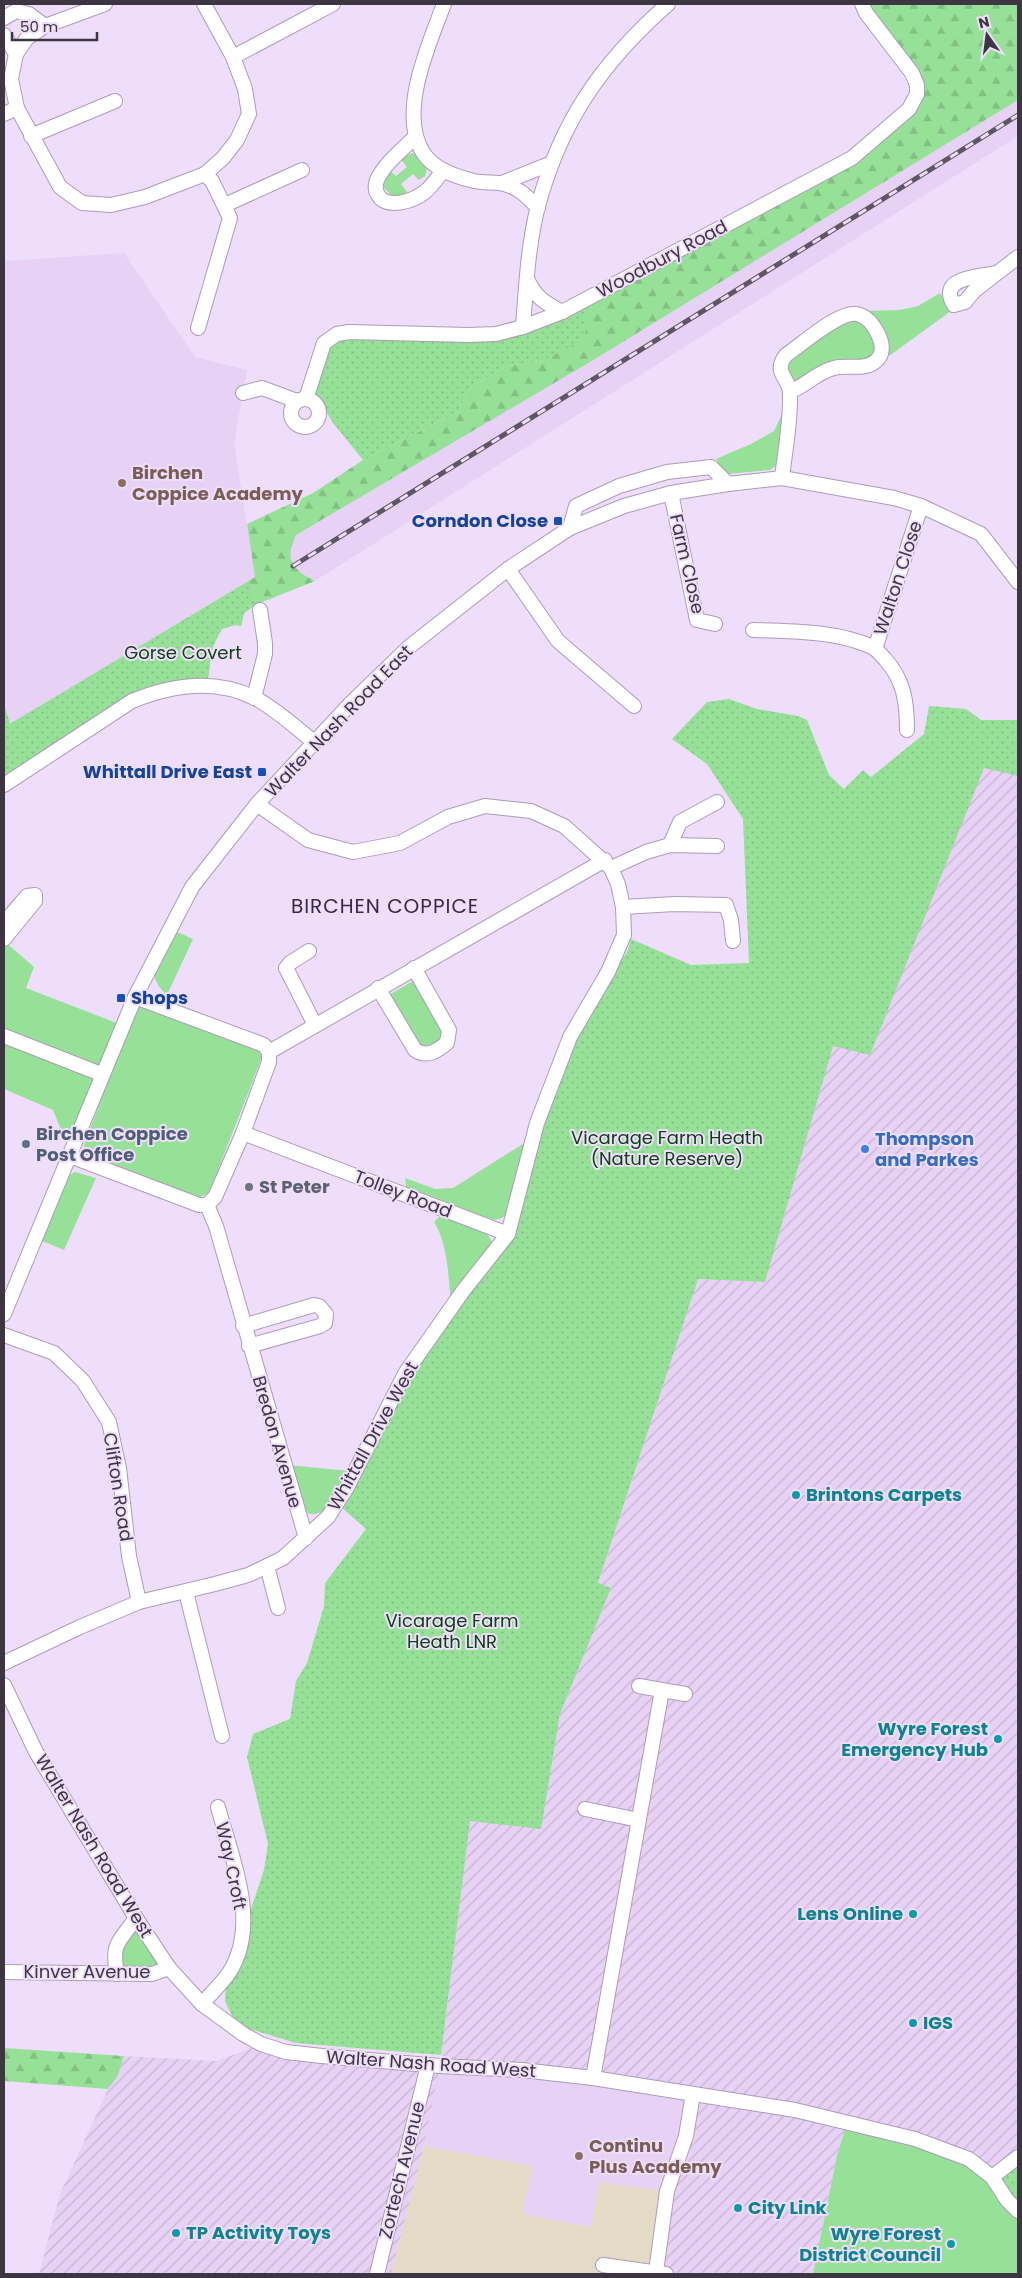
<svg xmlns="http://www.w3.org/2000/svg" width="1022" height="2278" font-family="Poppins,sans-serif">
<defs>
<pattern id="industrial-furrows" width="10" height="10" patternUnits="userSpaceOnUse" patternTransform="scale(1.25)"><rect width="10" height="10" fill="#e7d1f5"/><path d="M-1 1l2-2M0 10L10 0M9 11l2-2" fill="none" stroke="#c7b4d3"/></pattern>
<pattern id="forest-firs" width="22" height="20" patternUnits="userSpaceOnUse" patternTransform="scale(1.25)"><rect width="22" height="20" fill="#96e097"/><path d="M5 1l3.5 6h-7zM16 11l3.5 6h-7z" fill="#82c183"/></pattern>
<pattern id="park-dots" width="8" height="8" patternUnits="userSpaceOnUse" patternTransform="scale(1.25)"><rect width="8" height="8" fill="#96e097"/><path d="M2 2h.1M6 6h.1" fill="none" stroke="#82c183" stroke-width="1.8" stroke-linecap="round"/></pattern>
</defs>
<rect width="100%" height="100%" fill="#efdefb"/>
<polygon fill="#e4dbc6" points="424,2146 533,2166 522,2214 590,2227 599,2182 667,2191 656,2272 602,2265 600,2274 391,2274"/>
<polygon fill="url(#industrial-furrows)" points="984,767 1018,776 1018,2157 992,2177 847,2122 837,2156 813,2274 600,2274 603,2265 656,2272 667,2191 440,2066 424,2146 391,2274 39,2274 60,2194 108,2089 118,2075 124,2056 217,2061 261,2044 440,2066 470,1820 541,1829 560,1714 611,1588 598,1584 698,1279 765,1282 833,1045 870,1054"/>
<g fill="#e7d1f5">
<polygon points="1018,100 1018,136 315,581 301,575 293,566 289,549 296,535 595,359"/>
<polygon points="124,253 195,357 247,370 234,443 255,577 10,724 4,705 4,261"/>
<polygon points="440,2066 693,2094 667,2191 599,2182 591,2227 522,2214 533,2166 424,2146"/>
</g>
<g fill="#96e097">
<polygon points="413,153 426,160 427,168 425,176 419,180 413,174 401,184 407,192 401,196 393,197 384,188 383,179 390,171 396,176 407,167 402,161 403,157"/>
<path d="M940 293 951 311 889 356C888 336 879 325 866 311L900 310 918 306Z"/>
<path d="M847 319 865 321 876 346 873 356 864 363C828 360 829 363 799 381 787 378 784 369 789 358Z"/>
<polygon points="783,412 778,464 770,470 727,474 720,467 716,459 751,444 774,431"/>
<path d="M175 931 193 939 167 995C141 972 161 955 175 931Z"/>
<polygon points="4,941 34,967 26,988 122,1025 77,1135 61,1130 53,1110 4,1089"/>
<polygon points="413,981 445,1032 443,1041 423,1050 389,995"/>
<polygon points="139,1006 146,1007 255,1046 262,1057 209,1193 198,1198 85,1153 84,1145 135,1010"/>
<polygon points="526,1142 508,1213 502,1218 493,1220 406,1187 405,1178 435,1189 453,1188"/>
<polygon points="75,1172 96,1178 64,1250 42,1241 68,1176"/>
<path d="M443 1213 486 1232 492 1242 490 1251 451 1302C448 1276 448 1244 434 1222Z"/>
<path d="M288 1465 349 1471C340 1488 328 1523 304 1512Z"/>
<polygon points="136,1918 168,1966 117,1974 117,1943"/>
<polygon points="847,2122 969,2159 1018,2211 1018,2274 813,2274 837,2156"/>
</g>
<g fill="url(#forest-firs)">
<path d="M862 4H1018V100L595 359 296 535C284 559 292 570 315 581L255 605 244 613 241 626 235 625 222 629 212 648 208 679 141 693 4 780V705L10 724 255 577 247 524 313 493 363 460 458 412 469 389 504 367 544 360 587 299 852 158 917 94Z"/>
<polygon points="4,2048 124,2056 118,2075 108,2089 4,2081"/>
</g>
<g fill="url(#park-dots)">
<polygon points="587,299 585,339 544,360 504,367 469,389 458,412 363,460 333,423 310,385 324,343 337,334 496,334"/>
<path d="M248 582 255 605 244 613 241 626 235 625 222 629C211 644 210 661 208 679L141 693 4 780V705L10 724Z"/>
<polygon points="729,699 757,709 798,716 807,720 829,775 844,789 863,770 871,777 924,734 929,706 966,709 981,720 1018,720 1018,776 984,768 870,1055 833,1046 765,1282 698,1279 598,1583 611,1588 560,1714 541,1829 470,1821 441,2055 296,2043 250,2029 235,2022 225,2001 226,1984 264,1870 268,1844 247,1757 253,1734 290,1719 296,1681 307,1663 324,1606 325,1583 366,1529 341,1507 406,1372 511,1237 518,1225 520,1204 554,1084 595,1003 628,950 631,939 691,965 749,963 743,819 707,764 672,739 707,702"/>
<polygon points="1018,2157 1018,2209 992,2177"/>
</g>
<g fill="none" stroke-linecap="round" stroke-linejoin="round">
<defs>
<g id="minor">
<polyline points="105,4 45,26 27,38 16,54 11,79 17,108 60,187 82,203 111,205 145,197 205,174 223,158 237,140 249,114 245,89 233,57 204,4"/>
<path d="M444 4C429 44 397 114 424 154 434 169 457 177 474 181 482 183 492 182 500 183 517 186 527 196 538 208"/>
<polyline points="4,18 16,11 29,14 45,26"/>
<polyline points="4,35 16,54"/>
<polyline points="233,57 333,4"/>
<polyline points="4,114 17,108"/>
<polyline points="31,136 115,101"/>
<path d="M415 137C402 150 385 163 377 180 375 185 375 190 378 195 387 210 414 201 426 191 432 186 438 177 443 171"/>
<polyline points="502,183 552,163"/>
<polyline points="225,205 302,170"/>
<path d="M996 273C978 277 937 277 954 305L965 302 974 291 1018 257"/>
<path d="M527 279C536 298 544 302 562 312"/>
<path d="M523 327C526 287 528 245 538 206 561 121 602 62 668 4"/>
<polyline points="198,328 230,218 212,181 205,174"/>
<polyline points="243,393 262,388 297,401"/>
<polyline points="306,399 324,343 337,334 349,332 468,335 496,334 523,327 562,312 852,158 909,109 917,94 917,85 912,73 866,13 862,4"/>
<circle cx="305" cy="413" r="14"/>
<path d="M782 478C785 450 791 421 790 393 790 378 772 373 786 355 801 345 840 310 857 314 867 316 874 326 878 334 882 342 884 352 878 359 866 372 848 364 834 368 817 372 807 385 791 391"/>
<polyline points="671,493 697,620 715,624"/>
<polyline points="570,528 576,506 619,486 667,472 711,467 728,484"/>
<polyline points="508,569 558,641 634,706"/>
<path d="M753 630C790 631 840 631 874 648 878 651 882 656 885 659 904 680 907 702 907 730"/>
<polyline points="875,649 921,506"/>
<polyline points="254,698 265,654 265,643 260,610"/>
<path d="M4 785 132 701C171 685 215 678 255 698 276 709 295 727 314 742"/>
<polyline points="670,845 680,822 717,802"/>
<polyline points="611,868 646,852 670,845 717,846"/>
<polyline points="623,907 675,904 726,905 731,920 733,941"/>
<polyline points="4,923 27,896 35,895 35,901 4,939"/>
<polyline points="309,951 290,963 286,968 315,1025"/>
<path d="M378 988 415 1050C427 1058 437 1051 447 1043L449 1030 414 968"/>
<polyline points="4,1036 101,1074"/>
<polyline points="269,1052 605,860"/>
<polyline points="243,1133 508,1234"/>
<polyline points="70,1156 199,1205 207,1205 215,1197 243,1133 269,1062 269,1052 264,1045 135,997"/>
<polyline points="207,1205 216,1226 306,1538"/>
<polyline points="4,1314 135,997 192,887 257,804 351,703 409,647 508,569 570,528 624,506 671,493 728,484 782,478 894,498 921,506 981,534 1018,582"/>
<polyline points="243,1326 314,1305 319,1306 326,1314 325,1323 320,1326 249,1346"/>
<polyline points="4,1335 54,1353 83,1381 109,1422 119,1468 129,1556 139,1602"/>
<polyline points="267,1566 278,1608"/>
<polyline points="186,1592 222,1736"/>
<polyline points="4,1663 80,1627 139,1602 215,1584 248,1575 267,1566 283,1558 328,1517 346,1489 406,1372 463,1291 508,1234 537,1123 570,1037 608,972 624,935 623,907 618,884 611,868 564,826 531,811 485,806 448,817 400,843 353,852 308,840 257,804"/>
<polyline points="4,1685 36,1752 136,1918 169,1968 202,2004 243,2034 261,2044 286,2052 322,2056 440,2066 522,2070 593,2078 795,2110 915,2139 969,2159 992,2177 1007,2200 1018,2211"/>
<polyline points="639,1686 685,1694"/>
<polyline points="585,1809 639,1820"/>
<polyline points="4,1972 152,1974 169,1968"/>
<path d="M117 1974C111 1943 119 1942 136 1918"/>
<path d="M202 2004C212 1992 225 1981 232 1968 259 1919 231 1856 218 1807"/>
<polyline points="593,2078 662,1690"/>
<polyline points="992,2177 1018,2157"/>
<polyline points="603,2265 666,2274"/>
<polyline points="656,2272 667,2191 686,2136 693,2094"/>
<polyline points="377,2274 428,2065"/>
</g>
</defs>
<use href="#minor" stroke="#ac9cb8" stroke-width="16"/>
<use href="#minor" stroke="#fff" stroke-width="14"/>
<defs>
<polyline id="rail" points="293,566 1018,115"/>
</defs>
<use href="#rail" stroke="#5f5665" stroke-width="5"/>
<use href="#rail" stroke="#efdefb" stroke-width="3" stroke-dasharray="9" stroke-linecap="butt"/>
</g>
<g fill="#8d6e63" stroke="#efdefb" stroke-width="2">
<circle cx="122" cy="483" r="5"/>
<circle cx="579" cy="2156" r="5"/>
</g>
<g fill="#1a4fb4" stroke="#efdefb" stroke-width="2">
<rect x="553" y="516" width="10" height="10" rx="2.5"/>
<rect x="257" y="767" width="10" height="10" rx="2.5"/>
<rect x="116" y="993" width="10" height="10" rx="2.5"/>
</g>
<circle fill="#5c6f8a" stroke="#efdefb" stroke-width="2" cx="26" cy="1144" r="5"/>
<circle fill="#3f7fe0" stroke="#efdefb" stroke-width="2" cx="865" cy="1149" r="5"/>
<circle fill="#6b7280" stroke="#efdefb" stroke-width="2" cx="249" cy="1187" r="5"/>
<g fill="#0f9aa8" stroke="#efdefb" stroke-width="2">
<circle cx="796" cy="1495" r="5"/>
<circle cx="998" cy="1739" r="5"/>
<circle cx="913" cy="1914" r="5"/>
<circle cx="913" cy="2023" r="5"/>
<circle cx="738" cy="2208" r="5"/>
<circle cx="176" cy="2233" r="5"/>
<circle cx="951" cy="2244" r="5"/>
</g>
<g text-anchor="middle" stroke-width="4" stroke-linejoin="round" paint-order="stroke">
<g font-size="18" fill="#3d3642" stroke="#efdefb">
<text transform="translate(662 259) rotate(-28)" y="6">Woodbury Road</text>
<text transform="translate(687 564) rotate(77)" y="6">Farm Close</text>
<text transform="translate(898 578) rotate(-72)" y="6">Walton Close</text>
<text transform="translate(339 721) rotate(-46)" y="6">Walter Nash Road East</text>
<text transform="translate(403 1194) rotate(21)" y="6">Tolley Road</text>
<text transform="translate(373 1436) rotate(-61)" y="6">Whittall Drive West</text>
<text transform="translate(277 1442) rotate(74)" y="6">Bredon Avenue</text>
<text transform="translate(118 1487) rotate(81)" y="6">Clifton Road</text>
<text transform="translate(94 1846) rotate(59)" y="6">Walter Nash Road West</text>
<text transform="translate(231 1866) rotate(78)" y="6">Way Croft</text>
<text x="87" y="1978">Kinver Avenue</text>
<text transform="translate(431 2064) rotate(4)" y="6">Walter Nash Road West</text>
<text transform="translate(402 2170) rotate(-76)" y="6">Zortech Avenue</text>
</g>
<g font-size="18" font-weight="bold" fill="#785e54" stroke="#efdefb" text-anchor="start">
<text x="132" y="479">Birchen<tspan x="132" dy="21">Coppice Academy</tspan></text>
<text x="589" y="2152">Continu<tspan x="589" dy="21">Plus Academy</tspan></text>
</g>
<g font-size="18" font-weight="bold" fill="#164399" stroke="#efdefb" text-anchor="end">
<text x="548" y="527">Corndon Close</text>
<text x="252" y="778">Whittall Drive East</text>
<text x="131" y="1004" text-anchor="start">Shops</text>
</g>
<g font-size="18" fill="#0e4214" stroke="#efdefb">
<text x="183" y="659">Gorse Covert</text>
<text x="667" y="1144">Vicarage Farm Heath<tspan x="667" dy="21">(Nature Reserve)</tspan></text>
<text x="452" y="1627">Vicarage Farm<tspan x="452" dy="21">Heath LNR</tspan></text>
</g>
<g font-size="18" font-weight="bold" fill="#4e5e75" stroke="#efdefb" text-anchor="start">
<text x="36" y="1140">Birchen Coppice<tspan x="36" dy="21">Post Office</tspan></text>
</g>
<g font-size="18" font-weight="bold" fill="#366cbe" stroke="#efdefb" text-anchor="start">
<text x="875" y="1145">Thompson<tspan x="875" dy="21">and Parkes</tspan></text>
</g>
<g font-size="18" font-weight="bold" fill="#5b616d" stroke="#efdefb" text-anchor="start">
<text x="259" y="1193">St Peter</text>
</g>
<g font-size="18" font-weight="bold" fill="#0d838f" stroke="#efdefb" text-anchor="start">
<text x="806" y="1501">Brintons Carpets</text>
<text x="988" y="1735" text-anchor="end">Wyre Forest<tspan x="988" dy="21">Emergency Hub</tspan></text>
<text x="903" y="1920" text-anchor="end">Lens Online</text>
<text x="923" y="2029">IGS</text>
<text x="748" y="2214">City Link</text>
<text x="186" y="2239">TP Activity Toys</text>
<text x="941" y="2240" text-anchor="end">Wyre Forest<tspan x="941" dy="21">District Council</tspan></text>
</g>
<g font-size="20" letter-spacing="1" fill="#372940" stroke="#efdefb">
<text x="385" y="913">BIRCHEN COPPICE</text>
</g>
</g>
<rect width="1022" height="2278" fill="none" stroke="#3d3642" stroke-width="10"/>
<g transform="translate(987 35) rotate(346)" stroke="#efdefb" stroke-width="4" paint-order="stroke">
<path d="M0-4L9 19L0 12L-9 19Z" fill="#3d3642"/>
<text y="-8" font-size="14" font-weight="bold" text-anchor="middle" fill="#3d3642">N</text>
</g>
<path d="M12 32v8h85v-8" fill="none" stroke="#3d3642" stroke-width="2.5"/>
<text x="20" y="32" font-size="15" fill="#3d3642" stroke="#efdefb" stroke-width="4" paint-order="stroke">50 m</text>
</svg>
